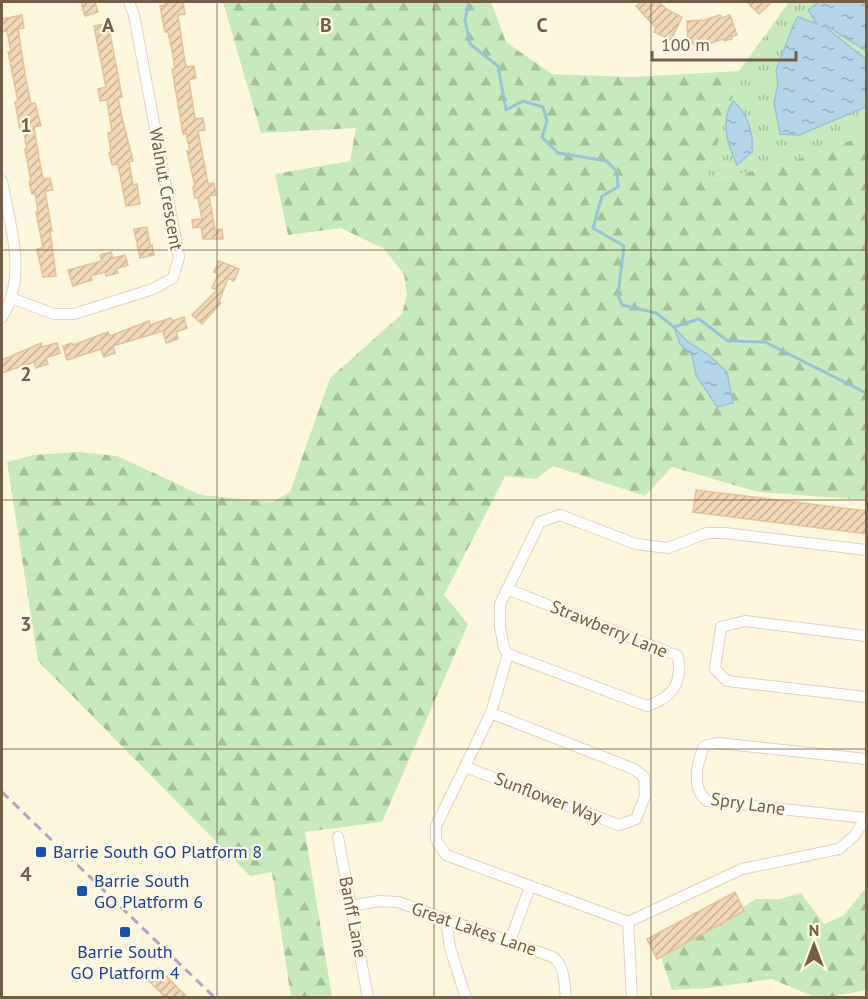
<svg xmlns="http://www.w3.org/2000/svg" width="868" height="999" font-family="'PT Sans',sans-serif">
<defs>
<pattern id="grass-tufts" width="24" height="20" patternUnits="userSpaceOnUse" patternTransform="scale(1.5)"><rect width="24" height="20" fill="#c8e9be"/><path d="M3 7l-1-3M5 7V3M7 7l1-3M15 17l-1-3M17 17v-4M19 17l1-3" fill="none" stroke="#a7c09c"/></pattern>
<pattern id="forest-firs" width="22" height="20" patternUnits="userSpaceOnUse" patternTransform="scale(1.5)"><rect width="22" height="20" fill="#c8e9be"/><path d="M5 1l3.5 6h-7zM16 11l3.5 6h-7z" fill="#a7c09c"/></pattern>
<pattern id="water-ripples" width="26" height="14" patternUnits="userSpaceOnUse" patternTransform="scale(1.5)"><rect width="26" height="14" fill="#b4d5e5"/><path d="M2 4q2-2 4 0t4 0M15 11q2-2 4 0t4 0" fill="none" stroke="#97b0bb"/></pattern>
<pattern id="building-hatch" width="6" height="6" patternUnits="userSpaceOnUse" patternTransform="scale(1.5)"><rect width="6" height="6" fill="#f1d8b6"/><path d="M-1 1l2-2M0 6l6-6M5 7l2-2" fill="none" stroke="#c8b296"/></pattern>
</defs>
<rect width="100%" height="100%" fill="#fcf6df"/>
<polygon fill="url(#grass-tufts)" points="789,2 866,2 866,135 784,164 705,182 739,71"/>
<g fill="url(#forest-firs)">
<polygon points="223,2 491,2 506,42 552,74 631,77 739,71 706,182 784,164 866,135 866,500 758,492 672,467 645,496 553,466 536,479 505,476 444,595 468,624 382,822 305,832 332,997 291,997 272,872 250,876 38,661 7,462 33,455 79,452 117,456 201,495 272,502 290,492 330,378 402,314 407,295 404,274 384,249 341,228 288,235 275,174 350,161 356,128 261,133"/>
<polygon points="866,888 866,990 830,997 814,997 772,979 708,988 672,990 661,957 756,899 780,899 801,893 824,924 843,916"/>
</g>
<g fill="url(#water-ripples)" stroke="#9ac3d7" stroke-width="1.5">
<polygon points="819,2 866,2 866,51 827,26 829,30 866,59 866,107 799,135 780,134 774,102 778,83 776,70 795,21 798,17 817,24 808,10"/>
<path d="M733 101C747 112 754 134 752 152L737 165C728 145 719 121 733 101Z"/>
<polygon points="674,327 688,342 709,355 727,372 733,403 717,407 696,375 692,355 680,344"/>
</g>
<g fill="none" stroke-linecap="round" stroke-linejoin="round">
<polyline stroke="#9ac3d7" stroke-width="3" points="469,2 465,20 470,44 498,66 506,110 523,101 543,107 547,121 542,137 558,153 607,161 617,172 618,187 602,196 593,228 624,246 618,295 622,305 656,313 674,327 699,319 728,341 765,342 866,393"/>
</g>
<g fill="url(#building-hatch)" stroke="#e4c297" stroke-width="1.5">
<polygon points="81,2 95,2 98,12 85,16"/>
<polygon points="165,2 183,2 185,14 178,15 184,56 186,67 194,66 196,78 189,80 195,119 203,118 205,130 198,131 208,184 214,183 216,195 209,196 215,230 222,229 223,239 203,239 201,227 193,228 192,220 202,219 198,198 195,198 193,187 195,186 187,151 190,151 186,133 183,134 172,69 175,69 172,50 168,32 165,32 160,6 165,5"/>
<polygon points="641,2 659,2 666,9 682,17 671,40 654,32 656,28 636,6"/>
<polygon points="747,2 772,2 759,14"/>
<polygon points="22,15 24,28 18,29 26,80 31,104 35,103 41,126 34,127 39,158 43,179 50,178 53,190 45,191 52,231 50,231 56,276 43,277 37,249 43,248 36,212 38,212 35,193 32,194 29,182 31,181 25,149 27,149 23,129 20,130 18,118 15,102 18,101 8,52 11,52 7,31 2,32 2,19"/>
<polygon points="720,15 721,18 730,15 737,35 731,37 732,39 724,41 723,39 706,45 694,46 694,43 688,44 687,21 705,20"/>
<polygon points="108,23 122,97 118,98 122,118 133,161 129,162 133,185 137,184 140,204 126,206 118,164 112,165 109,153 111,152 108,133 112,132 107,100 100,101 98,89 106,87 94,26"/>
<polygon points="147,227 150,246 152,245 154,255 140,258 134,229"/>
<polygon points="111,252 113,258 125,255 128,265 116,269 118,273 106,276 105,272 91,276 92,280 73,286 68,270 102,261 100,255"/>
<polygon points="219,261 239,269 234,281 228,278 219,302 221,303 202,324 192,315 217,290 212,288 218,274 214,272"/>
<polygon points="184,317 187,328 176,332 178,339 166,343 163,331 113,346 115,353 104,357 101,349 67,360 63,346 72,343 73,345 108,332 110,336 149,321 150,325 171,318 172,321"/>
<polygon points="41,343 42,347 57,343 60,353 46,358 48,364 36,368 34,362 2,373 2,360"/>
<polygon points="696,490 867,511 867,534 693,512"/>
<polygon points="735,892 744,911 657,959 647,939"/>
<polygon points="158,968 188,998 166,998 147,979"/>
</g>
<g fill="none" stroke-linecap="round" stroke-linejoin="round">
<defs>
<g id="street">
<path d="M2 181C10 226 28 276 2 317"/>
<polyline points="11,298 54,314 74,314 153,289 173,278 179,257 134,15 129,2"/>
<path d="M507 589 678 656C682 683 674 697 647 706L508 654"/>
<polyline points="866,636 745,621 721,627 715,669 727,681 866,697"/>
<polyline points="465,767 619,825 636,819 645,796 644,777 634,769 491,713"/>
<path d="M866 818 707 801C691 788 697 763 704 746L718 743 866 759"/>
<polyline points="338,837 368,998"/>
<path d="M351 906 379 901 398 902 553 957C565 966 564 984 566 998"/>
<polyline points="446,919 450,948 466,998"/>
<polyline points="628,922 446,855 436,840 436,826 491,713 508,654 504,648 500,627 500,604 540,522 560,515 636,544 668,548 707,533 725,533 866,550"/>
<polyline points="628,922 742,869 839,849 854,836 866,818"/>
<polyline points="628,922 632,998"/>
<polyline points="510,941 530,887"/>
</g>
</defs>
<use href="#street" stroke="#e0d3bb" stroke-width="12"/>
<use href="#street" stroke="#fff" stroke-width="10"/>
<polyline stroke="#b99fc4" stroke-width="3" stroke-dasharray="9 6" stroke-linecap="butt" points="2,792 215,998"/>
</g>
<path fill="none" stroke="#725e47" stroke-width="1.5" stroke-opacity="0.55" d="M217 2V998M434 2V998M651 2V998M2 250H866M2 500H866M2 749H866"/>
<g fill="#1a4fb4" stroke="#fff9e5" stroke-width="2">
<rect x="35" y="846" width="12" height="12" rx="3"/>
<rect x="76" y="885" width="12" height="12" rx="3"/>
<rect x="119" y="926" width="12" height="12" rx="3"/>
</g>
<g text-anchor="middle" stroke-width="4.5" stroke-linejoin="round" paint-order="stroke">
<g font-size="18" fill="#725e47" stroke="#fff9e5">
<text transform="translate(166 189) rotate(80)" y="6">Walnut Crescent</text>
<text transform="translate(609 629) rotate(22)" y="6">Strawberry Lane</text>
<text transform="translate(548 798) rotate(21)" y="6">Sunflower Way</text>
<text transform="translate(748 804) rotate(8)" y="6">Spry Lane</text>
<text transform="translate(353 917) rotate(79)" y="6">Banff Lane</text>
<text transform="translate(474 929) rotate(19)" y="6">Great Lakes Lane</text>
</g>
<g font-size="18" fill="#164399" stroke="#fff9e5" text-anchor="start">
<text x="53" y="858">Barrie South GO Platform 8</text>
<text x="94" y="887">Barrie South<tspan x="94" dy="21">GO Platform 6</tspan></text>
<text x="125" y="958" text-anchor="middle">Barrie South<tspan x="125" dy="21">GO Platform 4</tspan></text>
</g>
</g>
<g font-size="20" text-anchor="middle" font-weight="bold" fill="#725e47" stroke="#fff9e5" stroke-width="4.5" stroke-linejoin="round" paint-order="stroke">
<text x="108" y="32">A</text>
<text x="326" y="32">B</text>
<text x="542" y="32">C</text>
<text x="26" y="132">1</text>
<text x="26" y="381">2</text>
<text x="26" y="631">3</text>
<text x="26" y="881">4</text>
</g>
<rect width="868" height="999" fill="none" stroke="#725e47" stroke-width="6"/>
<g transform="translate(814 945)" stroke="#fff9e5" stroke-width="4.5" paint-order="stroke">
<path d="M0-4.5L10 22L0 15L-10 22Z" fill="#725e47"/>
<text y="-9" font-size="16" font-weight="bold" text-anchor="middle" fill="#725e47">N</text>
</g>
<path d="M652 51v9h144v-9" fill="none" stroke="#725e47" stroke-width="3"/>
<text x="661" y="51" font-size="18" fill="#725e47" stroke="#fff9e5" stroke-width="4.5" paint-order="stroke">100 m</text>
</svg>
